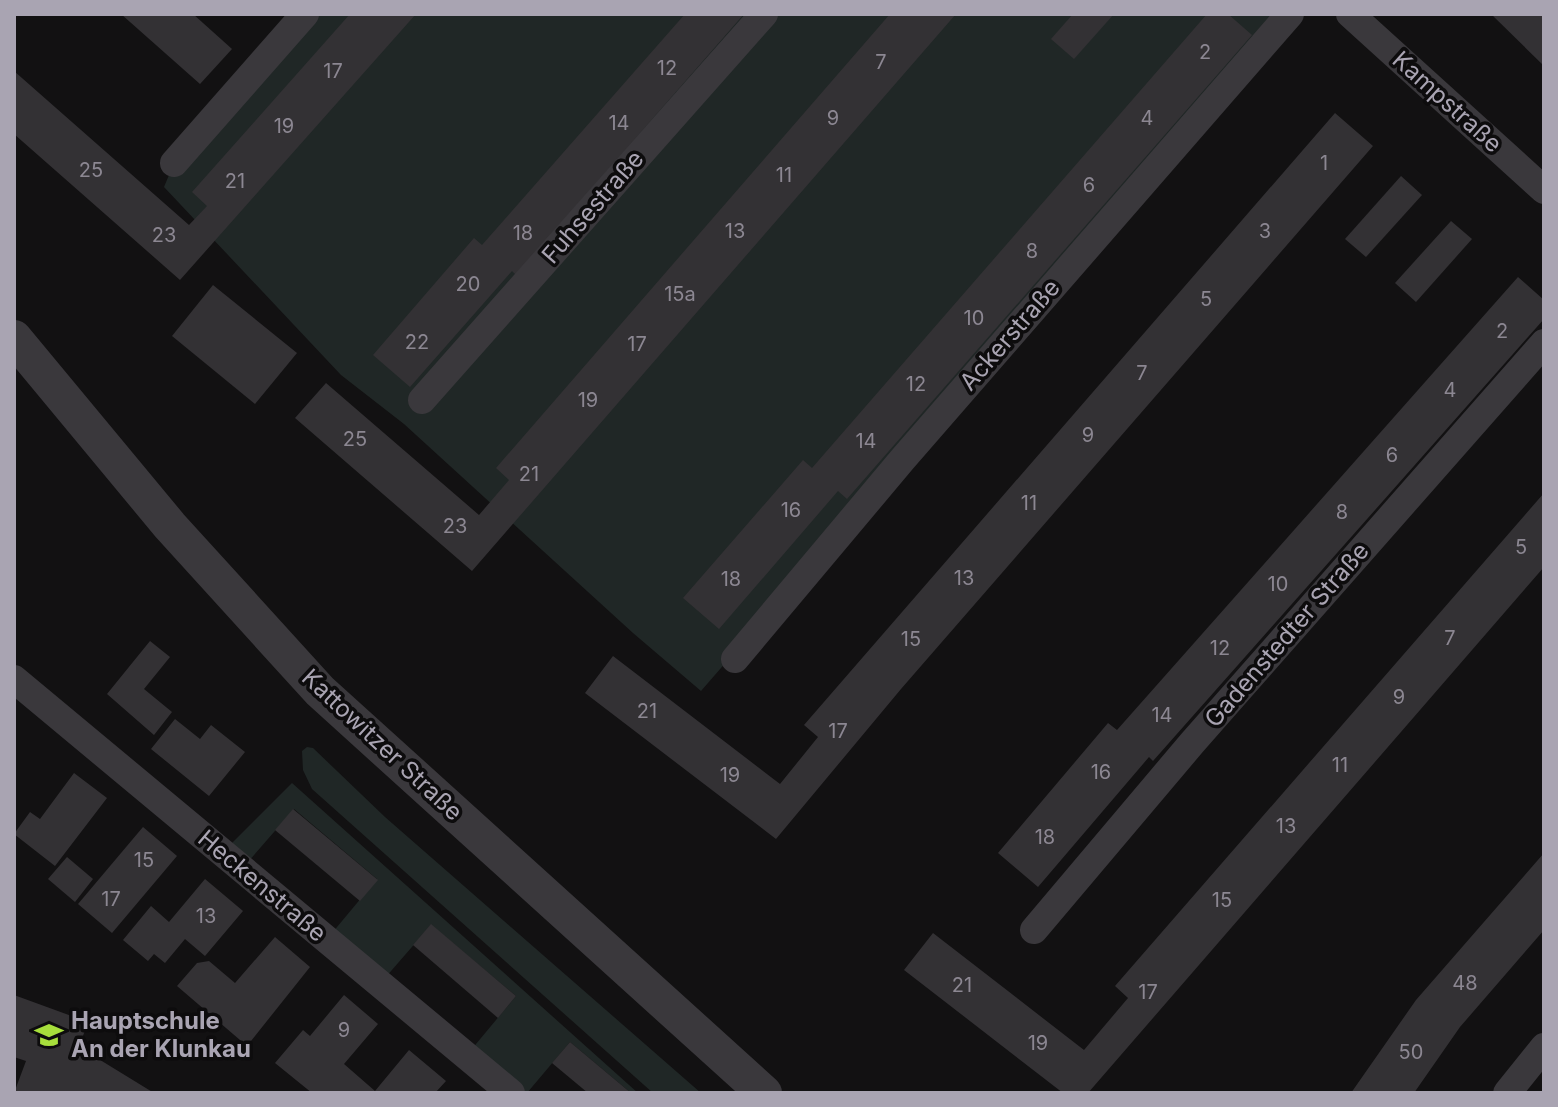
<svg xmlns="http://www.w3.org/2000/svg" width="1558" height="1107" font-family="Inter,sans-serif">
<rect width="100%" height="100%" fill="#121112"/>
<g fill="#202726">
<polygon points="305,14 1290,14 701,691 633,633 404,424 341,375 164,187 174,163"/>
<polygon points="307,747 313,748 385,817 701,1093 653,1093 312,789 303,770 302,751"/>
<polygon points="292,783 638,1093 631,1093 570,1042 527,1093 522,1093 471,1050 516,996 431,925 385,978 332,933 377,879 294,809 248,862 229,846"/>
</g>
<g fill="#333134">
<polygon points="121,14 193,14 232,49 200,84"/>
<polygon points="350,14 416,14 180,280 14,134 14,71 189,225 207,206 192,192"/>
<polygon points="685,14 744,14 516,275 512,271 410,387 373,355 474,238 482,245"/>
<polygon points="890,14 956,14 472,571 295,418 326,383 479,515 509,480 496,468"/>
<polygon points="1073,14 1114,14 1074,59 1051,39"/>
<polygon points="1207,14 1228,14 1252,35 847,499 838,491 719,629 683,598 803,460 812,468"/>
<polygon points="1491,14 1544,14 1544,66"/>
<polygon points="1335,113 1373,146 901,689 776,839 585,693 613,656 780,784 818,737 804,725"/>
<polygon points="1401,176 1422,195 1366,257 1345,239"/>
<polygon points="1451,221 1472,239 1416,302 1395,283"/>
<polygon points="1518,277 1544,300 1544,319 1153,761 1149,757 1038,887 998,853 1108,723 1117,730"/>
<polygon points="213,285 297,353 255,404 172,336"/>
<polygon points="1544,493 1544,567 1088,1093 1063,1093 904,970 933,933 1084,1050 1128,998 1115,986"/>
<polygon points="150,641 170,657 144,689 172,712 154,735 107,694"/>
<polygon points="175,719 200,739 211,725 245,752 209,796 151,749"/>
<polygon points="74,773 107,798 55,866 14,834 30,812 40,819"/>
<polygon points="293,809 378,880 360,901 275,830"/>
<polygon points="143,827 177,856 112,933 78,904"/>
<polygon points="1544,853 1544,930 1460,1027 1414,1093 1351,1093 1416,1000"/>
<polygon points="67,857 93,879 75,902 48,879"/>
<polygon points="205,879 243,911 205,956 185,939 165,963 154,954 148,961 123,940 151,906 169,922"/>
<polygon points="431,924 516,996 498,1018 413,945"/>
<polygon points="275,937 310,967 247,1046 177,986 197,963 209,961 235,983"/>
<polygon points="14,995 88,1022 79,1047 154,1093 14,1093 26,1061 14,1057"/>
<polygon points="344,995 378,1024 344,1064 375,1091 409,1050 446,1081 435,1093 312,1093 275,1063 303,1030 310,1036"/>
<polygon points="570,1042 631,1093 588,1093 552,1063"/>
</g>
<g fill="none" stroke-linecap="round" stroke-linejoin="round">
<g stroke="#3a383c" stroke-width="28">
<polyline points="1350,14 1544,190"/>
<polyline points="174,163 305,14"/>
<polyline points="422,400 764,14"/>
<polyline points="735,659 902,460 1290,14"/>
<polyline points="14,679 511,1093"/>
<polyline points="1034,930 1192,743 1544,343"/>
<polyline points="1507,1093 1544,1047"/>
</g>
<polyline stroke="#3a383c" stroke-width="36" points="14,338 170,526 320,691 764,1093"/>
</g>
<defs>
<symbol id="school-bare" viewBox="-9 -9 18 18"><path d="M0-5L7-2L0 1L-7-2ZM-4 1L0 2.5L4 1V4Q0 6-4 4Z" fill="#a7df3c" stroke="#0d0c0d" stroke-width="2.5" paint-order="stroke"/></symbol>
</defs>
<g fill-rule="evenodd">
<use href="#school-bare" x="29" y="1015" width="40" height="40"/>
</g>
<g text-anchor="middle" stroke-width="7" stroke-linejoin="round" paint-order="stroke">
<g font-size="20" fill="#8c8792">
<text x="1205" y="59">2</text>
<text x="881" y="69">7</text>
<text x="667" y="75">12</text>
<text x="333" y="78">17</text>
<text x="833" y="125">9</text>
<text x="1147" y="125">4</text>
<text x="619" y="130">14</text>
<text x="284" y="133">19</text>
<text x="1324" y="170">1</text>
<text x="91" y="177">25</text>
<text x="784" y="182">11</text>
<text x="235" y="188">21</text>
<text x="1089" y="192">6</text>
<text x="735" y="238">13</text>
<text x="1265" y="238">3</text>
<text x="523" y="240">18</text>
<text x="164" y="242">23</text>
<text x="1032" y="258">8</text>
<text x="468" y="291">20</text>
<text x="680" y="301">15a</text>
<text x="1206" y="306">5</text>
<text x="974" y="325">10</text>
<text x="1502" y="338">2</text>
<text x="417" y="349">22</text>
<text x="637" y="351">17</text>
<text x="1142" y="380">7</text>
<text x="916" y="391">12</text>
<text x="1450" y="397">4</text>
<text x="588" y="407">19</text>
<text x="1088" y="442">9</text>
<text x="355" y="446">25</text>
<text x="866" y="448">14</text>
<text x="1392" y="462">6</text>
<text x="529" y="481">21</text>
<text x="1029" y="510">11</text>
<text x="791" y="517">16</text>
<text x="1342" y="519">8</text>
<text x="455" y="533">23</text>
<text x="1521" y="554">5</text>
<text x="964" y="585">13</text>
<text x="731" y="586">18</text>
<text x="1278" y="591">10</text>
<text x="1450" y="645">7</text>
<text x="911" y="646">15</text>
<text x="1220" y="655">12</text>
<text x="1399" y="704">9</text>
<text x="647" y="718">21</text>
<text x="1162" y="722">14</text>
<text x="838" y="738">17</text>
<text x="1340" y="772">11</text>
<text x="1101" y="779">16</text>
<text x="730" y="782">19</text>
<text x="1286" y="833">13</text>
<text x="1045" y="844">18</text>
<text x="144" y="867">15</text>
<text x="111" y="906">17</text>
<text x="1222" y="907">15</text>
<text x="206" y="923">13</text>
<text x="1465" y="990">48</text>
<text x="962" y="992">21</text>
<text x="1148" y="999">17</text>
<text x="344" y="1037">9</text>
<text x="1038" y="1050">19</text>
<text x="1411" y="1059">50</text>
</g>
<g font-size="24" fill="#a9a4b2" stroke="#0d0c0d">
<text transform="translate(1447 102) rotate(42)" y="8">Kampstraße</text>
<text transform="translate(593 207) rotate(-49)" y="8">Fuhsestraße</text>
<text transform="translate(1010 335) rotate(-49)" y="8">Ackerstraße</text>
<text transform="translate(1287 635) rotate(-49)" y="8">Gadenstedter Straße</text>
<text transform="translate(382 745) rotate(43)" y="8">Kattowitzer Straße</text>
<text transform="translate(262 886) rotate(40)" y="8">Heckenstraße</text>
</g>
<g font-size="24" font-weight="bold" fill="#a9a4b2" stroke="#0d0c0d" text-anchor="start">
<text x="71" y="1029">Hauptschule<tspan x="71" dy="28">An der Klunkau</tspan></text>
</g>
</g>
<rect width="1558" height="1107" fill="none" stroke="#a9a4b2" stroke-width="32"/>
</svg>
